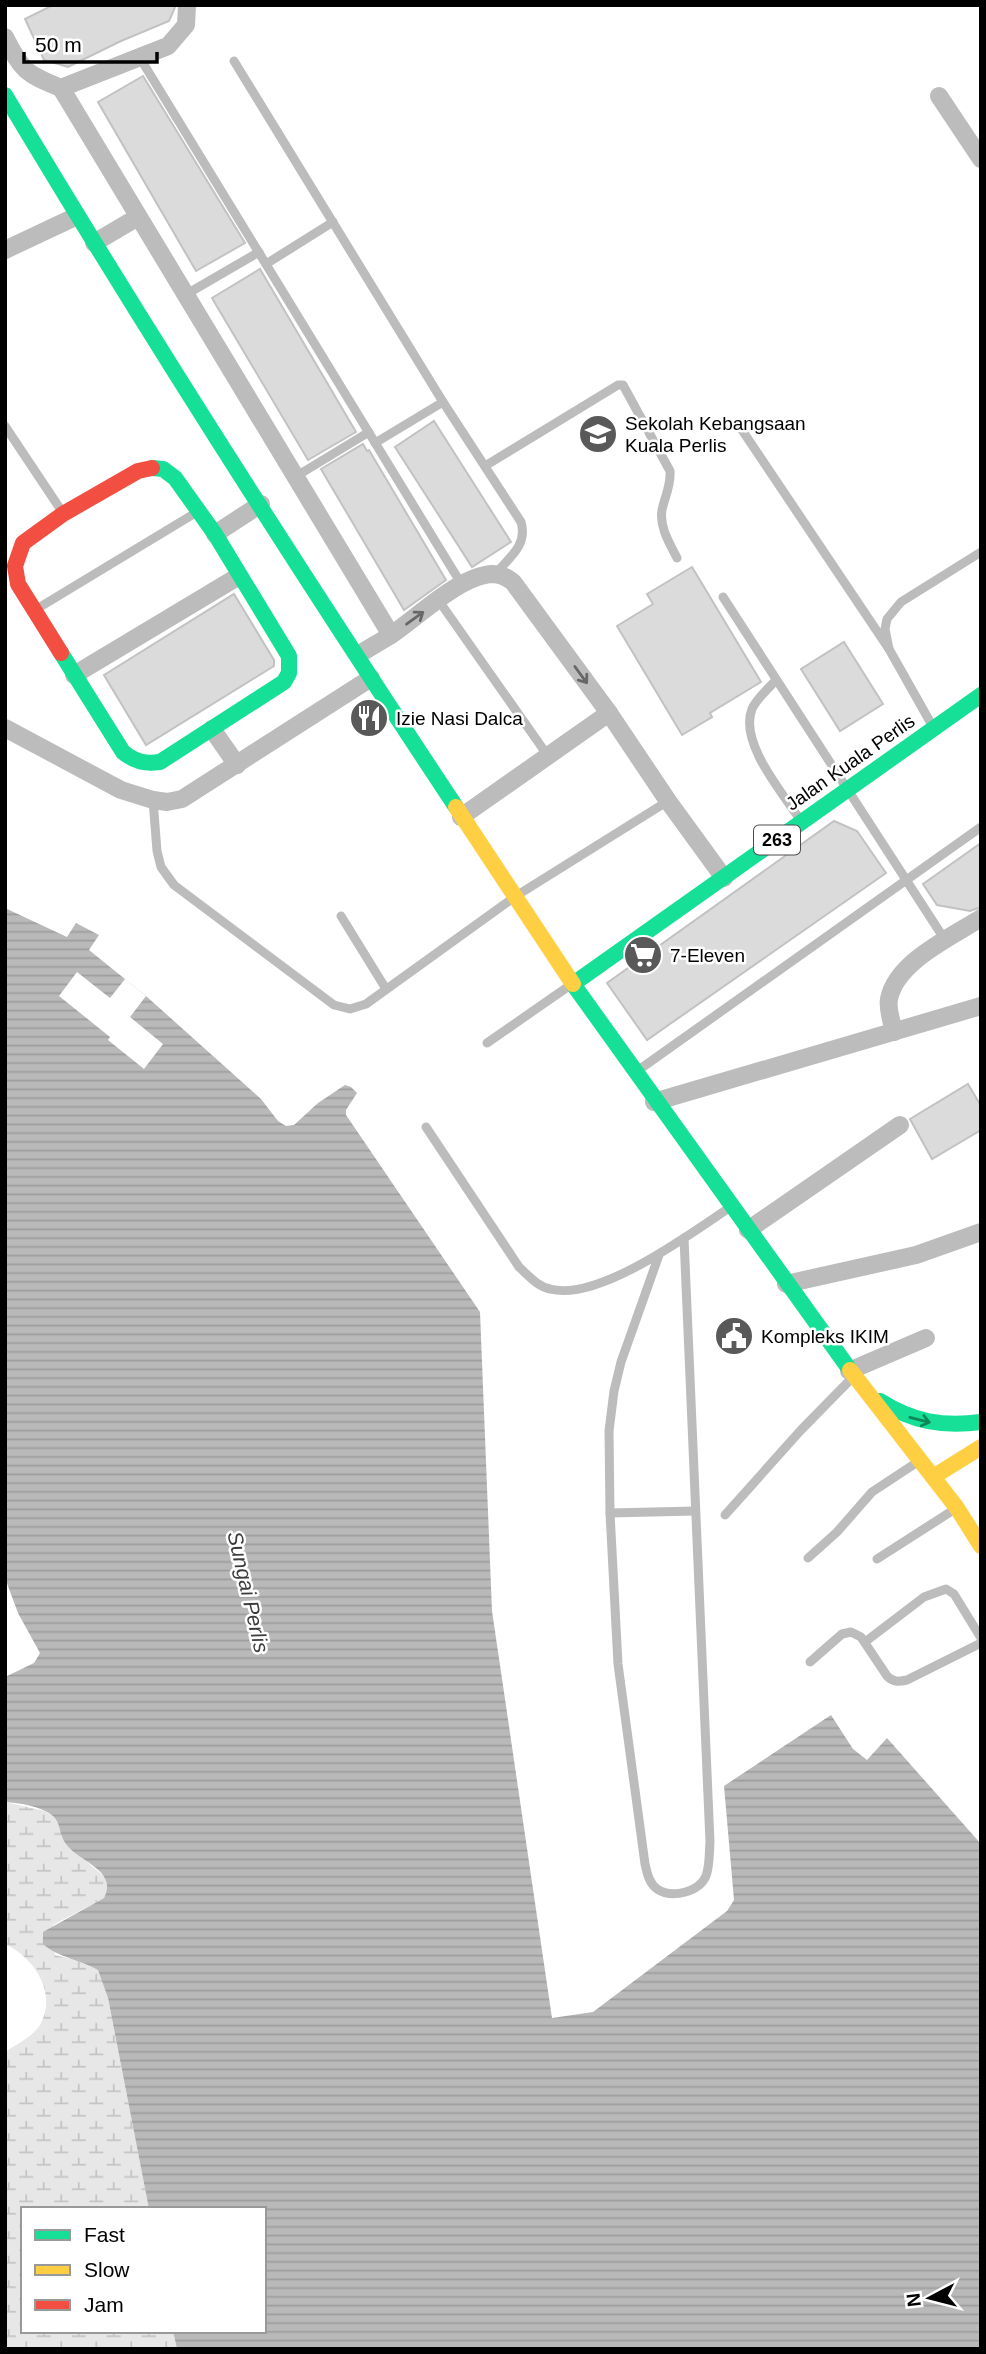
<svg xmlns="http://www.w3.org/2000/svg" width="986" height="2354" font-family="Arial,sans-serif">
<defs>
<pattern id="wetland-marsh" width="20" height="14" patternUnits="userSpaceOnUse" patternTransform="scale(1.75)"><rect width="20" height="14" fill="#e7e7e7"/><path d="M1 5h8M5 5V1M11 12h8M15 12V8" fill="none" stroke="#c4c4c4"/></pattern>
<pattern id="water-rules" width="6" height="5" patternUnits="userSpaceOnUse" patternTransform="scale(1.75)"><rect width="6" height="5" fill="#b9b9b9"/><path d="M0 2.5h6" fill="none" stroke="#9d9d9d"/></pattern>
</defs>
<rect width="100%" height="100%" fill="#fff"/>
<path fill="url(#wetland-marsh)" d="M5 1802 45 1811 54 1817 72 1849 107 1879 109 1889 104 1898 53 1925 55 1955 86 1963 98 1969 108 1998 149 2209H23V2331H173L177 2349H5V2052C17 2044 32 2037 40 2025 58 1994 34 1957 5 1944Z"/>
<path fill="url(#water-rules)" d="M5 908 67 937 76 923 99 935 89 950 146 996 261 1099 278 1121 286 1126 294 1125 318 1103 345 1085 351 1087 357 1093 346 1110V1115L480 1312 492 1611 552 2018 593 2012 727 1911 734 1900 724 1786 831 1715 853 1749 867 1760 887 1738 981 1844V2349H177L173 2331H264V2209H149L108 1998 98 1970C79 1959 59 1958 43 1944V1932L104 1898C119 1869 76 1862 64 1841 60 1833 60 1823 53 1816 41 1806 20 1803 5 1802V1677L34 1663 40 1653 18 1613 5 1578Z"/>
<polygon fill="#fff" points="77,972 110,998 125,979 146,996 130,1017 163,1044 144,1069 108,1040 110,1037 59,996"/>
<g fill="#dbdbdb" stroke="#c2c2c2" stroke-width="2">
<polygon points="53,5 176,5 169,21 121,41 68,67 44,60 25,19"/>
<polygon points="143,76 245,243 196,271 98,102"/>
<polygon points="260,269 356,432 308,460 212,298"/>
<polygon points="434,421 511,542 472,567 395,447"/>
<polygon points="363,444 367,451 369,450 446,580 404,610 321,469"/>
<polygon points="692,567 761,682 710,713 712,717 682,735 617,626 653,604 647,594"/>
<polygon points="234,594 274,660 274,666 146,745 104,675"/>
<polygon points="844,642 883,704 840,731 801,669"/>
<polygon points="834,821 857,831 886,873 647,1040 607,983"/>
<polygon points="981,843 981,907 970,911 937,905 923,884"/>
<polygon points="968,1084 981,1106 981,1130 932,1159 910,1119"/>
</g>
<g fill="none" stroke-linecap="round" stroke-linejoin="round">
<g stroke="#bcbcbc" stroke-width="9">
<polyline points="140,58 462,585"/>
<path d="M234 61 443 402 521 522C528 545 509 558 495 574"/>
<polyline points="266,264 333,222"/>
<polyline points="185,295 259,252"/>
<polyline points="5,426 63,513"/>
<polyline points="740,427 889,649"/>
<polyline points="375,443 443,402"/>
<path d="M485 466 618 385H623L670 471C671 487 665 495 662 510 659 527 670 544 677 558"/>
<polyline points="295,477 369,432"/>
<polyline points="723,597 945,940"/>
<polyline points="439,601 548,756"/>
<polyline points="35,610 197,512"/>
<path d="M776 680C769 688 756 699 752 709 739 742 781 791 799 818"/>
<polyline points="933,727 889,649 885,629 887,619 901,602 981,552"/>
<polyline points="153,800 157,851 161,867 174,885 334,1005 350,1009 366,1004 516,896 668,801"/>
<polyline points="341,916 386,989"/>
<polyline points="487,1043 569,986"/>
<polyline points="640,1069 981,827"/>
<path d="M426 1127 519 1267C529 1276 537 1286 550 1289 598 1302 690 1234 729 1208"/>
<path d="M659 1255 621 1362 614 1391 609 1431 610 1513 618 1664 645 1864C647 1873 649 1883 657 1889 672 1899 699 1892 706 1876 710 1865 709 1853 710 1842L684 1238"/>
<polyline points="610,1513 695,1511"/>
<polyline points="725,1515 801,1430 852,1378"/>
<polyline points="808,1558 837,1532 872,1492 916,1463"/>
<polyline points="877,1559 955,1509"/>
<polyline points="865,1642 924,1597 946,1589 954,1594 981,1638"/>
<path d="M810 1662 842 1634 851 1632 861 1637 887 1676C893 1682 898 1682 907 1680L981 1643"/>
</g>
<g stroke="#bcbcbc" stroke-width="18">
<path d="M5 37C22 71 26 74 61 88L391 635"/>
<polyline points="61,88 168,46 186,25 187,5"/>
<polyline points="939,96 981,159"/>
<polyline points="94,243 138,217"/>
<polyline points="5,250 77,216"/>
<polyline points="215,534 261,504"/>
<path d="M358 655C369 648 380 642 391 635 418 617 460 575 493 574 501 574 506 577 513 582L609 713 668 801 724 878"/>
<polyline points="74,675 239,576"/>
<polyline points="5,728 121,790 153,800 167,802 182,799 371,678"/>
<polyline points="212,729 237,765"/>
<polyline points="461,817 609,713"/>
<path d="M894 1032C892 1022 887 1009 889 999 896 962 951 937 981 918"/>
<polyline points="654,1102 981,1006"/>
<polyline points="748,1230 900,1125"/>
<polyline points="786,1284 916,1255 981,1232"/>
<polyline points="849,1371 926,1338"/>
</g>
<g stroke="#16e098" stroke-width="16">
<path d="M5 95C149 336 301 573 456 807"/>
<path d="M61 653 123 752C135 762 145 764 160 762L284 682 289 673V656L215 534 175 478 163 469 152 468"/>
<polyline points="850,1370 573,984 981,695"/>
<path d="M880 1401C913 1422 943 1427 981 1422"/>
</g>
<g stroke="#ffcf43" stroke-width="16">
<polyline points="456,807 573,984"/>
<polyline points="850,1370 933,1477 981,1447"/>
<polyline points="933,1477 957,1508 981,1546"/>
</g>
<polyline stroke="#f24e42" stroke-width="16" points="61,653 18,584 15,566 23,543 63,514 138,471 152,468"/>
</g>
<defs><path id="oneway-shaft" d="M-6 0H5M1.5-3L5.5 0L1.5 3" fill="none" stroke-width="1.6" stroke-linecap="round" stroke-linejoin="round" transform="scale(1.75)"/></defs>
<g stroke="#676767">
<use href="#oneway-shaft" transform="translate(415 618) rotate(-36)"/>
<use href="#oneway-shaft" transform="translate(581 675) rotate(54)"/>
</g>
<use stroke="#0d865b" href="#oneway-shaft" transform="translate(920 1420) rotate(14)"/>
<defs>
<symbol id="school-disc" viewBox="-11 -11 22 22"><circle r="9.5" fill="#595959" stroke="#fff"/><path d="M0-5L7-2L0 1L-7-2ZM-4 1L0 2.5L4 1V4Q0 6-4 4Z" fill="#fff"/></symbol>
<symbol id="restaurant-disc" viewBox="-11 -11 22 22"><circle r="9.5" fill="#595959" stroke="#fff"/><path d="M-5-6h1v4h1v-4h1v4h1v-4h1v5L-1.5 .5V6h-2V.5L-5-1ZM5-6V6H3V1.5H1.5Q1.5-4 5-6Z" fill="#fff"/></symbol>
<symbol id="supermarket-disc" viewBox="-11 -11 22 22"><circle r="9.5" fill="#595959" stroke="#fff"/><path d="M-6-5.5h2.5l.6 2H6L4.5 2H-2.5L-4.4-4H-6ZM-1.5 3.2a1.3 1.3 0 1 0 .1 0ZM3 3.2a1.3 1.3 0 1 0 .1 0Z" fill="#fff"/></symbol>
<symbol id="civic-disc" viewBox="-11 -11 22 22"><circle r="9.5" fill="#595959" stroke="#fff"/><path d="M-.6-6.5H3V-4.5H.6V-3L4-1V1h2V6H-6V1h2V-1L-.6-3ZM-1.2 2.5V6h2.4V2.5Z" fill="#fff"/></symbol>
</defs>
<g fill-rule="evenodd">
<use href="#school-disc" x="576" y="412" width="44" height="44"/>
<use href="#restaurant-disc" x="347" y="696" width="44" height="44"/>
<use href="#supermarket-disc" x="621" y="933" width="44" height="44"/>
<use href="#civic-disc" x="712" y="1314" width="44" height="44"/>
</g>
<g text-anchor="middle" stroke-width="5" stroke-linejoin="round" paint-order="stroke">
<rect fill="#fff" stroke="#4c4c4c" stroke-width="2" x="754" y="825.5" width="46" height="29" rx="5"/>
<g font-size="18" font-weight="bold" fill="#000">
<text x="777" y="846">263</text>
</g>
<g font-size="19" fill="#000" stroke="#fff" text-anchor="start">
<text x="625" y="430">Sekolah Kebangsaan<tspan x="625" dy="22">Kuala Perlis</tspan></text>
<text x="396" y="725">Izie Nasi Dalca</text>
<text x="670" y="962">7-Eleven</text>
<text x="761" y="1343">Kompleks IKIM</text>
</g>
<g font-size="19" fill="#000" stroke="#fff">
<text transform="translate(850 762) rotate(-35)" y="7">Jalan Kuala Perlis</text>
</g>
<g font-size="21" font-style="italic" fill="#3c3c3c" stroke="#fff">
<text transform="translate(248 1592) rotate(77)" y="7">Sungai Perlis</text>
</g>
</g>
<rect width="986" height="2354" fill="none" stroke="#000000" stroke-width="14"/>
<rect x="21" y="2207" width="245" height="126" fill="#ffffff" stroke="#999999" stroke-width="2"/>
<rect x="35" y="2230" width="35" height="10" fill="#16e098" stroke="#999999" stroke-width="2"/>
<text x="84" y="2242" font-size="21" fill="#000000">Fast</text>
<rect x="35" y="2265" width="35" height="10" fill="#ffcf43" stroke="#999999" stroke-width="2"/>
<text x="84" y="2277" font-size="21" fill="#000000">Slow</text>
<rect x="35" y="2300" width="35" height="10" fill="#f24e42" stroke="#999999" stroke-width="2"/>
<text x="84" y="2312" font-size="21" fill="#000000">Jam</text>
<g transform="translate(930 2298) rotate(263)" stroke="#ffffff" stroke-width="5" paint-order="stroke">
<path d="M0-5L12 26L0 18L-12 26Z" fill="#000000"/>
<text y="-10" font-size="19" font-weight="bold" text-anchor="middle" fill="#000000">N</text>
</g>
<path d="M24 52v10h133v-10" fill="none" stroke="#000000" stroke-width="3.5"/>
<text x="35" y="52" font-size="21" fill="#000000" stroke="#ffffff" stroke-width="5" paint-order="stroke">50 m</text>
</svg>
